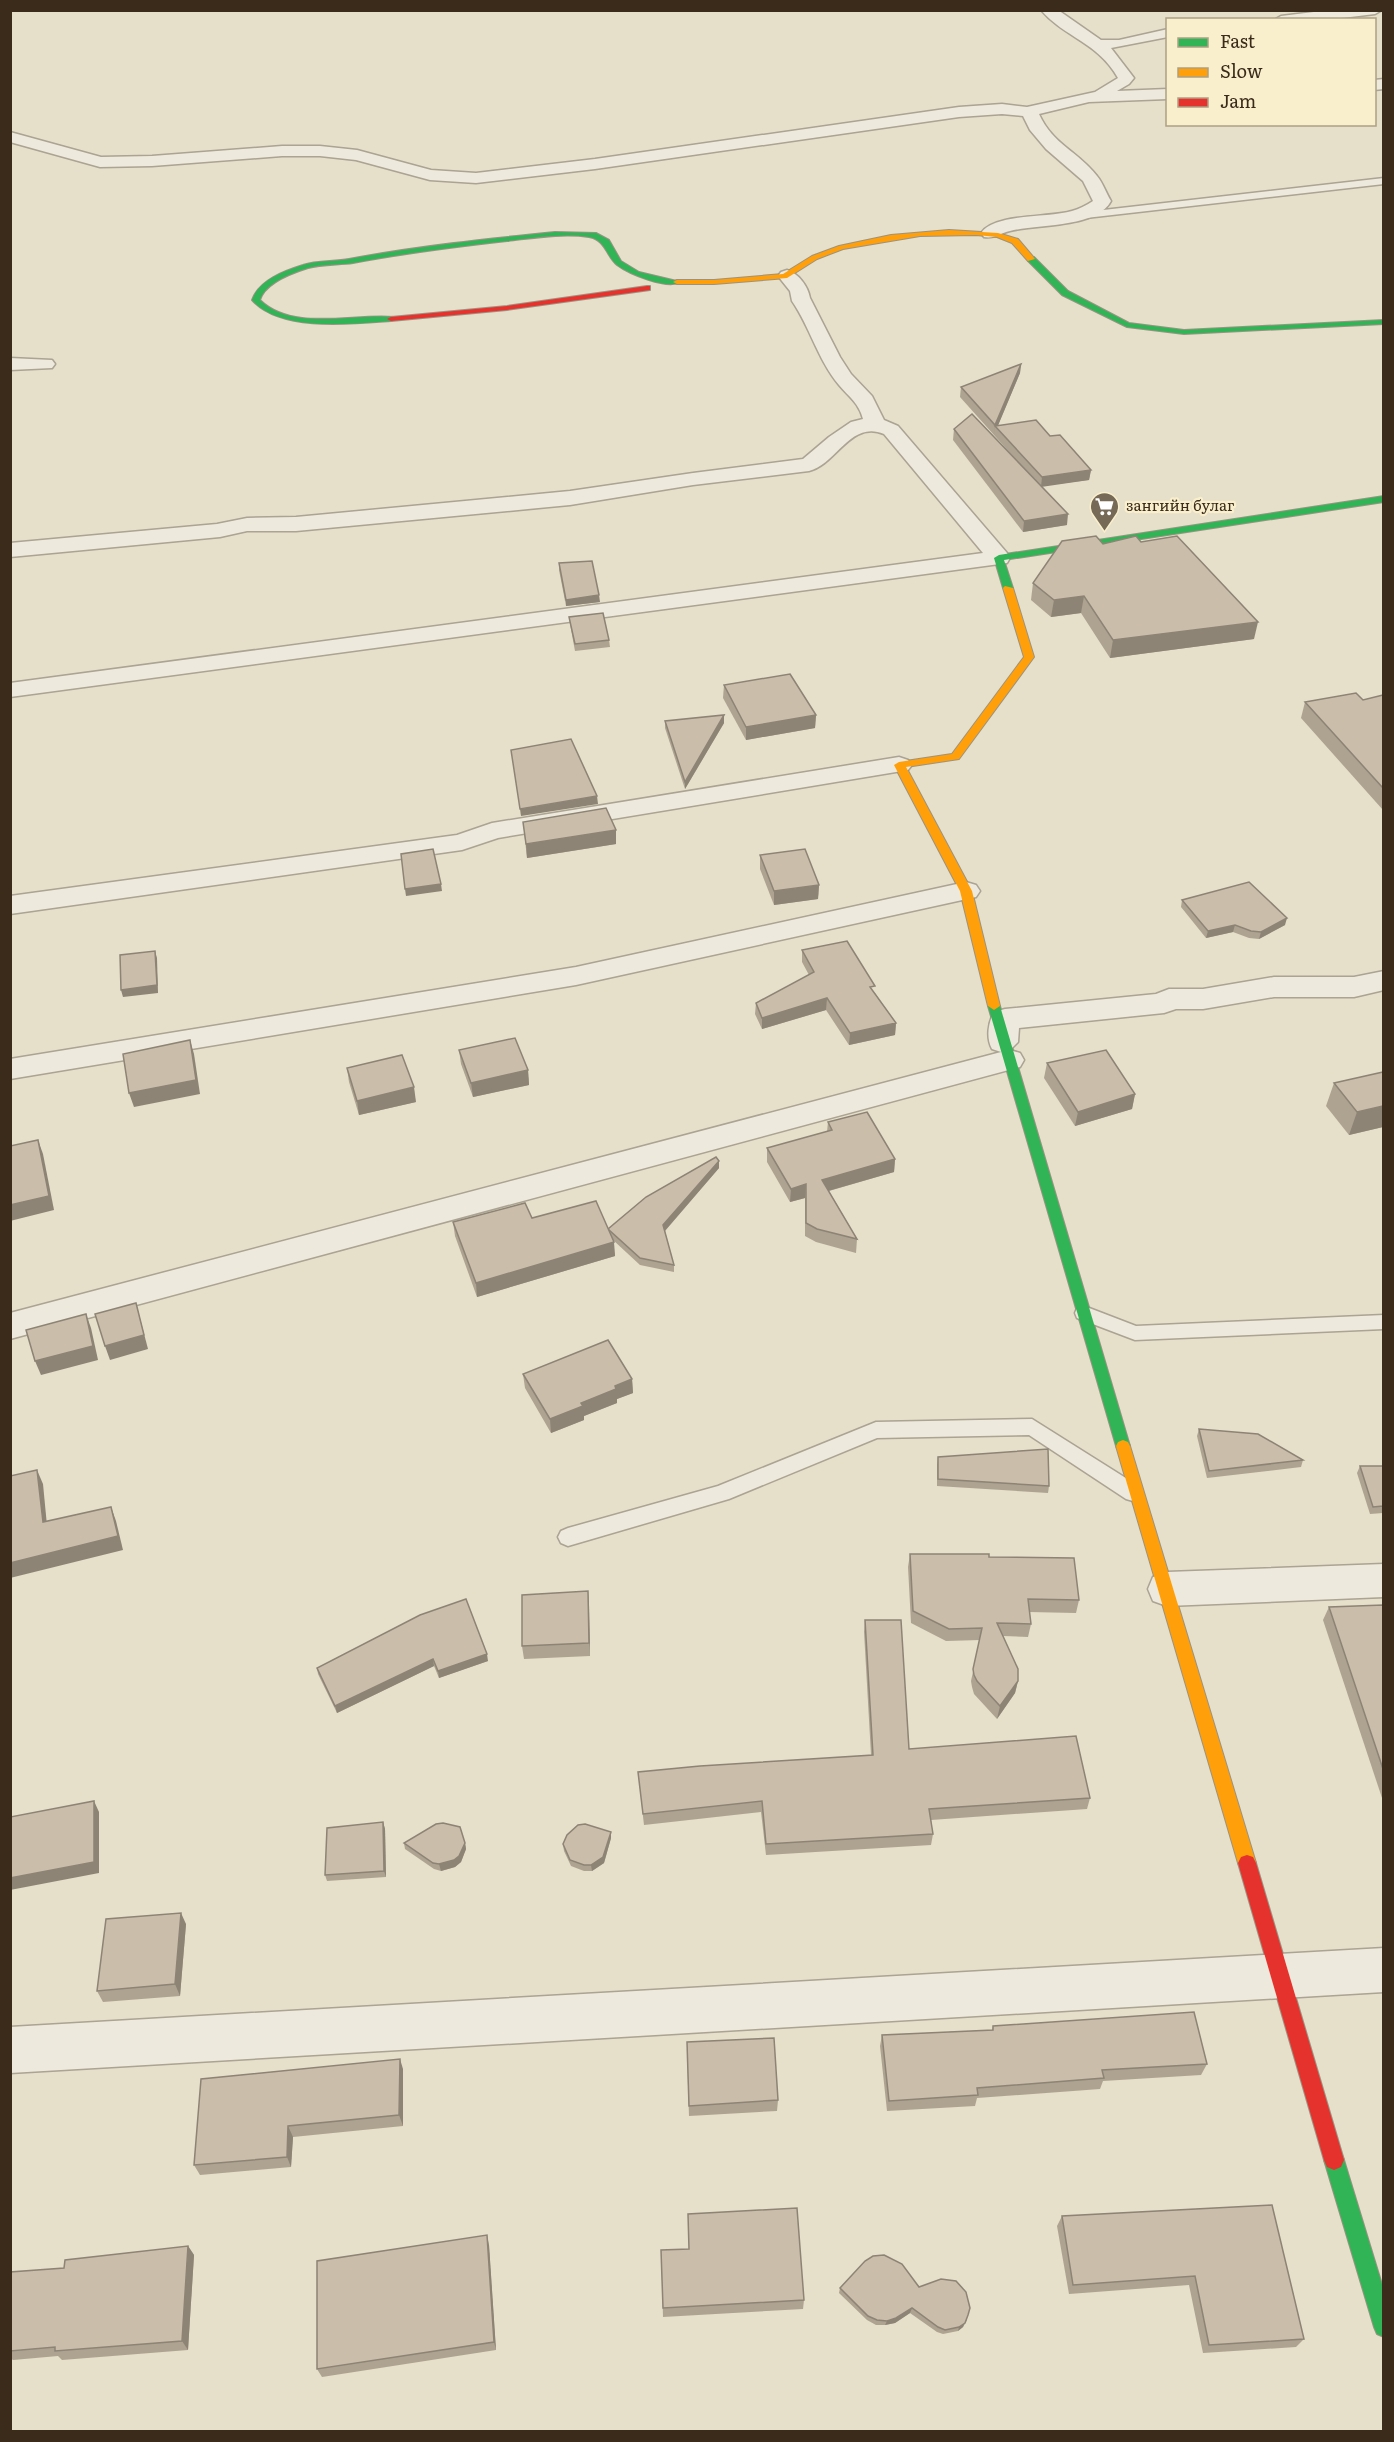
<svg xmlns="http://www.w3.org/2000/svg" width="1394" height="2442" font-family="Literata,serif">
<rect width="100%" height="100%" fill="#e6dfc9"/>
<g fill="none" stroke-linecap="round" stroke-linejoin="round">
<defs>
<g id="lane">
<polygon points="1384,178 1384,184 1077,219 1072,216 1077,213"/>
<polygon points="1084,1306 1136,1326 1384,1315 1384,1329 1135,1340 1077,1318 1075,1313 1077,1308"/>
<polygon points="1032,1419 1140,1487 1143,1493 1140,1499 1133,1501 1126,1499 1029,1435 877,1438 729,1499 568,1546 561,1543 558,1537 561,1531 568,1528 718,1486 876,1422"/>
</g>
<g id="street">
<path d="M1041 10H1058L1101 40H1119L1168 29V37L1111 48 1134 78 1129 84 1117 91 1168 89V99L1089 102 1039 114C1053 145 1078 151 1097 176 1103 183 1106 193 1111 201 1097 228 1037 224 1010 231 1000 233 995 239 984 237L981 233C995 213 1049 218 1072 211 1079 209 1087 205 1093 201L1083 181 1046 149 1030 130 1023 116 1002 114 959 117 595 169 476 183 430 180 356 160 320 156H282L152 166 100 167 10 142V132L101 157 152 156 282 146H320L357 150 431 170 476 173 595 159 959 107 1002 104 1027 107 1095 92 1118 78C1098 42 1065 38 1041 10Z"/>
<polygon points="1330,10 1382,10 1375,14 1326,20 1274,20 1281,16"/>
<polygon points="1384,79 1384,89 1374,90 1374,80"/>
<path d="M787 270C798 273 808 286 810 298L840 357 851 374 872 396 884 420 898 426 1007 553 1010 558 1007 563 10 697V683L983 553 884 434C850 420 837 464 809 471L693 485 570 505 296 531H247L220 537 10 557V543L217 524 247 518 296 517 570 491 693 473 803 459 829 437 851 422 863 419C859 403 849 397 839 385 818 360 810 327 792 301L790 291 778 276 781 272Z"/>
<polygon points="10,358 52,360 55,364 52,368 10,370"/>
<polygon points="899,757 908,760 912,765 908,770 498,838 462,850 10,914 10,896 457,835 492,823"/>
<polygon points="966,882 976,885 980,891 976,897 576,985 10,1079 10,1059 576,967"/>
<path d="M1384 971V990L1354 997H1274L1203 1009H1176L1164 1013 1019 1028 1018 1042 1010 1050 1020 1053 1024 1060 1020 1067 10 1339V1313L1001 1052 992 1049C986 1038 988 1023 994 1012L1005 1009 1156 994 1169 989H1203L1274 977H1354Z"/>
<polygon points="1384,1564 1384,1597 1167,1606 1153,1601 1148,1589 1153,1577 1167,1572"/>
<polygon points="1384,1948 1384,1992 10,2073 10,2027"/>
</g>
<g id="fast">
<path d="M555 232 596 233 609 240 621 261 639 272 681 282C667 290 629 274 617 265 606 256 606 240 589 237 563 233 534 238 507 241 455 247 405 253 353 263 339 265 322 264 308 268 292 273 265 283 260 300 293 332 353 313 394 317L395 319 391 321C352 324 280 332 252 300 259 280 284 271 303 265 317 260 334 262 349 259 417 246 486 239 555 232Z"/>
<polygon points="1028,257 1034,257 1068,291 1129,323 1184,330 1384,320 1384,324 1184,334 1127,327 1062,295 1028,261"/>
<polygon points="1384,496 1384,502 1004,560 1013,588 1008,591 1003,588 994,558 999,555"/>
<polygon points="994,1002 1000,1006 1130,1446 1128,1450 1123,1452 1118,1450 1116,1446 988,1006"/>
<polygon points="1334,2150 1341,2153 1344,2160 1384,2291 1384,2337 1377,2334 1374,2327 1324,2160 1327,2153"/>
</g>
<g id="slow">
<polygon points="949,230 998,233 1018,239 1035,259 1028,261 1012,243 997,237 976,235 920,236 843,249 817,259 787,278 714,284 677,284 673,282 677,280 714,280 783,274 812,256 839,246 891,235"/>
<polygon points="1005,586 1013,588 1034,657 959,759 906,767 972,891 1000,1006 994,1010 988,1006 960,891 894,765 899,762 952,754 1024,657 1003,588"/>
<polygon points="1123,1440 1128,1442 1130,1446 1256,1863 1253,1869 1247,1871 1241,1869 1238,1863 1116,1446 1118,1442"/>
</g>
<g id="jam">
<polygon points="647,286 650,286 650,290 507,310 391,321 387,319 391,317 507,306"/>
<polygon points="1247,1855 1253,1857 1256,1863 1344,2160 1341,2167 1334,2170 1327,2167 1324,2160 1238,1863 1241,1857"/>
</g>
</defs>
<use href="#lane" stroke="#aba393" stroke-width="3"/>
<use href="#street" stroke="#aba393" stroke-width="3"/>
<use href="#fast" stroke="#9a9383" stroke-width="2"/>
<use href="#slow" stroke="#9a9383" stroke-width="2"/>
<use href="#jam" stroke="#9a9383" stroke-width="2"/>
<use href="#lane" fill="#ede9dc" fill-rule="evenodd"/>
<use href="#street" fill="#ede9dc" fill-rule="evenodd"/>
<use href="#fast" fill="#30b455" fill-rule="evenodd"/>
<use href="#slow" fill="#ff9f0a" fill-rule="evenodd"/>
<use href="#jam" fill="#e5322d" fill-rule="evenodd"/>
</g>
<g fill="#aea391">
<polygon points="1021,364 1020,373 998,425 1050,436 1091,470 1089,480 1041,486 1067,525 1023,532 953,440 954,429 1029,474 994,435 995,434 994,435 960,397 961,387"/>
<polygon points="1141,542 1254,639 1110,658 1081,613 1051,617 1031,600 1033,583 1103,544"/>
<polygon points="559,563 600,602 566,606 559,570"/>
<polygon points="569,617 609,640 610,647 575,651 570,624"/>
<polygon points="724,685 816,715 815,728 746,740 723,698"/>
<polygon points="1383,695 1383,810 1301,718 1305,702 1363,700"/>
<polygon points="724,715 724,723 685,789 665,728 665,721"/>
<polygon points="523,822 616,830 616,844 527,858"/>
<polygon points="760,855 819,885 818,899 774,905 760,869"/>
<polygon points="1182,900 1285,925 1259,939 1249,938 1233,932 1206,938 1181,907"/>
<polygon points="802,950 875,993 896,1023 895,1035 849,1045 826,1010 762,1029 755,1014 756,1003 809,975 802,962"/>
<polygon points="459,1050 528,1070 529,1085 473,1097 461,1064"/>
<polygon points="1047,1063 1135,1094 1132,1109 1075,1126 1044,1078"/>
<polygon points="347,1068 416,1102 359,1115 349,1082"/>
<polygon points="1383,1072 1383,1127 1349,1135 1326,1106 1334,1083"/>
<polygon points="828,1122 895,1159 894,1172 829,1191 857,1239 856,1253 816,1242 805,1236 805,1198 790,1202 767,1162 767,1148 827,1132"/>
<polygon points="719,1161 719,1168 665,1231 674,1265 674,1272 640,1265 613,1240 615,1256 477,1297 455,1236 453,1222 532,1218 608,1229"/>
<polygon points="523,1374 632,1379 633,1393 617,1399 617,1403 584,1416 584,1420 551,1433 525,1388"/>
<polygon points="1199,1429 1303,1460 1301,1467 1207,1478 1197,1436"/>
<polygon points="938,1457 1049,1486 1048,1493 937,1486 937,1465"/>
<polygon points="1360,1466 1383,1466 1383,1513 1370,1514 1357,1473"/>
<polygon points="910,1554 989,1557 1079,1600 1076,1613 1029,1612 1031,1624 1028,1637 1003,1636 1018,1681 1015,1693 997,1719 974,1694 972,1687 971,1681 980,1640 946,1641 911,1623 908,1567"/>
<polygon points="588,1591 590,1656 524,1659 522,1646"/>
<polygon points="1383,1605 1383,1801 1323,1620 1329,1607"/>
<polygon points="420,1615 488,1661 439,1678 434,1666 337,1713 318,1674 317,1668"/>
<polygon points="865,1620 909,1749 1090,1798 1087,1809 931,1820 933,1834 931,1845 766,1855 761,1812 644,1825 638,1772 871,1755 864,1632"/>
<polygon points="383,1822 385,1829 386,1877 327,1881 325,1875"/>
<polygon points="611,1838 604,1863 592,1871 584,1871 571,1866 564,1851 563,1844"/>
<polygon points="404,1843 465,1843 466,1849 461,1862 455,1867 441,1871 434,1869 405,1849"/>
<polygon points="186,1924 180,1996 103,2002 97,1991"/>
<polygon points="993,2026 1207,2064 1201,2075 1103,2081 1100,2089 977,2098 975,2106 887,2111 880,2046 882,2035 992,2030"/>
<polygon points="687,2053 778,2100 777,2111 689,2116"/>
<polygon points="403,2069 403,2126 293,2137 291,2167 200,2175 194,2165"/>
<polygon points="1272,2205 1304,2339 1296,2347 1203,2353 1189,2285 1069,2294 1057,2226 1062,2216"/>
<polygon points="489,2245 496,2350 322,2377 317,2369"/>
<polygon points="188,2246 194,2255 188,2350 62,2360 58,2356 13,2360 10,2358 10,2272 64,2268"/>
<polygon points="661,2250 804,2300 803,2309 663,2317"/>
<polygon points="919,2287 967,2320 963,2327 958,2331 943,2334 937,2332 910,2313 895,2323 885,2325 876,2325 867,2320 839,2293 840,2288"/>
</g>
<g fill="#8d8476">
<polygon points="1021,364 1020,373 997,428 995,426 994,435 995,425"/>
<polygon points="1091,470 1089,480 1041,487 1042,477"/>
<polygon points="1068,514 1067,525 1023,532 1024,521"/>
<polygon points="599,595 600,602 566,606 566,600"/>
<polygon points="1084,596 1081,613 1051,617 1054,600"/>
<polygon points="1258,622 1254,639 1110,658 1113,640"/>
<polygon points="724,715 724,723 685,789 685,782"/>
<polygon points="816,715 815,728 746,740 746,727"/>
<polygon points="597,796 598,804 521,816 520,809"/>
<polygon points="616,830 616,844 527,858 526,844"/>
<polygon points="441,884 442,891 406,896 405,889"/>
<polygon points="819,885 818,899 774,905 774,891"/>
<polygon points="1287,918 1285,925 1259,939 1261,932"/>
<polygon points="1235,925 1233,932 1206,938 1208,931"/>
<polygon points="155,951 157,958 158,993 123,997 121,990"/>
<polygon points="827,998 826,1010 762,1029 762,1018"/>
<polygon points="896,1023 895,1035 849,1045 850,1033"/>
<polygon points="190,1040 194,1054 200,1094 134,1107 129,1093"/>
<polygon points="528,1070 529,1085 473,1097 471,1083"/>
<polygon points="414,1087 416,1102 359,1115 357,1101"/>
<polygon points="1135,1094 1132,1109 1075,1126 1078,1112"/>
<polygon points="1383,1106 1383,1127 1349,1135 1357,1112"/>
<polygon points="38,1140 43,1154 54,1210 10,1221 10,1205"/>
<polygon points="895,1159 894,1172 821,1193 822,1180"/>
<polygon points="719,1161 719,1168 663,1233 663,1225"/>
<polygon points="806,1184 805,1198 790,1202 791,1189"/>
<polygon points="614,1242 615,1256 477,1297 476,1283"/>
<polygon points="136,1303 148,1349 110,1360 105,1346"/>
<polygon points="86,1314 91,1328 98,1360 41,1375 35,1361"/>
<polygon points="632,1379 633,1393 617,1399 617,1403 584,1416 584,1420 551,1433 550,1419 615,1386"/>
<polygon points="37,1470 43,1484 48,1536 43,1522"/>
<polygon points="111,1507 116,1521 123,1550 10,1578 10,1563"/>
<polygon points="588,1591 589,1605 590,1656 589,1643"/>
<polygon points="487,1654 488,1661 439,1678 438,1671"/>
<polygon points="433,1659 434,1666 337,1713 335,1706"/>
<polygon points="1018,1681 1015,1693 997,1719 1000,1706"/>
<polygon points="94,1801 99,1812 99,1873 10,1890 10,1878"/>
<polygon points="383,1822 385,1829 386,1877 384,1871"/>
<polygon points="611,1832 611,1838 604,1863 592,1871 591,1865"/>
<polygon points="465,1843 466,1849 461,1862 455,1867 441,1871 439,1864"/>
<polygon points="181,1913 186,1924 180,1996 175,1984"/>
<polygon points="400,2059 403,2069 403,2126 399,2115"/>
<polygon points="288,2126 293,2137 291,2167 287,2157"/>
<polygon points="487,2235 489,2245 496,2350 494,2342"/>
<polygon points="188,2246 194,2255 188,2350 182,2341"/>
<polygon points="912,2308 910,2313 895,2323 885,2325 887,2321"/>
<polygon points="968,2315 963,2327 958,2331 959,2327"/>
</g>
<g fill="#cabda9" stroke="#8d8476" stroke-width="1.5">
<polygon points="1021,364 995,425 961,387"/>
<polygon points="972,414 1068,514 1024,521 954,429"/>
<polygon points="1036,420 1050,436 1060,435 1091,470 1042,477 995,426"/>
<polygon points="1096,536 1103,544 1136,536 1141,542 1177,536 1258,622 1113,640 1084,596 1054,600 1033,583 1062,541"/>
<polygon points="592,561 599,595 566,600 559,563"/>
<polygon points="603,613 609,640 575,644 569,617"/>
<polygon points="790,674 816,715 746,727 724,685"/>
<polygon points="1356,693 1363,700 1383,695 1383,788 1305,702"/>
<polygon points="724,715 685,782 665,721"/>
<polygon points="571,739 597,796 520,809 511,750"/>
<polygon points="606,808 616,830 526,844 523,822"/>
<polygon points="433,849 441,884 405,889 401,854"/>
<polygon points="805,849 819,885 774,891 760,855"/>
<polygon points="1249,882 1287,918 1261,932 1251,931 1235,925 1208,931 1182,900"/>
<polygon points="847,941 875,986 870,987 896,1023 850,1033 827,998 762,1018 756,1003 814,972 802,950"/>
<polygon points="155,951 157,985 121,990 120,955"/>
<polygon points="515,1038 528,1070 471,1083 459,1050"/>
<polygon points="190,1040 196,1080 129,1093 123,1054"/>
<polygon points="1106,1050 1135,1094 1078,1112 1047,1063"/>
<polygon points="402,1055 414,1087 357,1101 347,1068"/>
<polygon points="1383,1072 1383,1106 1357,1112 1334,1083"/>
<polygon points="867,1112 895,1159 822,1180 857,1239 817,1229 806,1223 806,1184 791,1189 767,1148 832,1130 828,1122"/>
<polygon points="38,1140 49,1196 10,1205 10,1146"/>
<polygon points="716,1157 719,1161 663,1225 674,1265 640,1258 608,1229 646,1197"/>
<polygon points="596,1201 614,1242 476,1283 453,1222 525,1203 532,1218"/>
<polygon points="136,1303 144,1335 105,1346 95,1314"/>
<polygon points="86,1314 93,1346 35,1361 26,1330"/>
<polygon points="608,1340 632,1379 615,1386 616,1389 581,1403 583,1406 550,1419 523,1374"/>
<polygon points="1199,1429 1258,1434 1303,1460 1209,1471"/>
<polygon points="1048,1449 1049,1486 938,1479 938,1457"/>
<polygon points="1360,1466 1383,1466 1383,1506 1373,1507"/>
<polygon points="37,1470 43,1522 111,1507 118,1536 10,1563 10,1476"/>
<polygon points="910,1554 989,1554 989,1557 1074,1558 1079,1600 1028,1599 1031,1624 997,1623 1018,1669 1018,1681 1000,1706 977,1681 974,1675 973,1669 982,1628 949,1629 913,1611"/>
<polygon points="588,1591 589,1643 522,1646 522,1595"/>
<polygon points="466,1599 487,1654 438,1671 433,1659 335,1706 317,1668 420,1615"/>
<polygon points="1383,1605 1383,1769 1329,1607"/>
<polygon points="865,1620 901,1620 909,1749 1076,1736 1090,1798 929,1809 933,1834 766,1844 762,1801 643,1814 638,1772 700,1766 873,1755"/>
<polygon points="94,1801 94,1862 10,1878 10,1817"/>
<polygon points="383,1822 384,1871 325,1875 327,1828"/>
<polygon points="443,1823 460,1827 465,1843 459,1856 454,1860 439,1864 433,1863 404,1843 436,1824"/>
<polygon points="585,1824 611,1832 603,1857 591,1865 584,1865 570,1860 563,1844 567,1835 578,1825"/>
<polygon points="181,1913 175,1984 97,1991 106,1919"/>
<polygon points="1194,2012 1207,2064 1102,2070 1104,2078 977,2088 978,2095 889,2101 882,2035 993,2030 993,2026"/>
<polygon points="774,2038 778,2100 689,2106 687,2042"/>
<polygon points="400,2059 399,2115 288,2126 287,2157 194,2165 201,2079"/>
<polygon points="1272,2205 1304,2339 1209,2345 1195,2276 1073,2285 1062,2216"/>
<polygon points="797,2208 804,2300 663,2308 661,2250 689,2249 688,2214"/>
<polygon points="487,2235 494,2342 317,2369 317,2261"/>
<polygon points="188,2246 182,2341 55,2351 55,2347 10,2351 10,2272 64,2268 65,2260"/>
<polygon points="884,2255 902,2264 919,2287 941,2279 956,2281 966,2292 970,2308 968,2315 965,2323 959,2327 945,2330 938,2327 912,2308 896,2318 887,2321 877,2320 868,2316 840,2288 865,2261 873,2256"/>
</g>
<defs>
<symbol id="supermarket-pin" viewBox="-11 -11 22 30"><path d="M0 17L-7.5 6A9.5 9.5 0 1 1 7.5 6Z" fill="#766a57" stroke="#f9efcd"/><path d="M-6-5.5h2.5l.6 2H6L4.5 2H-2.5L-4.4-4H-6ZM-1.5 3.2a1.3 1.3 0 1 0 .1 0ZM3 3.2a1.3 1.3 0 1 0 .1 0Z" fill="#fff"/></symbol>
</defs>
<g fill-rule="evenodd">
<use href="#supermarket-pin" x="1088" y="490" width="33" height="45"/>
</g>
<g text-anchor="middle" stroke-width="4.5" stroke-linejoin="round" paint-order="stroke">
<g font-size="15" fill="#3a2b1a" stroke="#f9efcd" text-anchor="start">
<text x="1126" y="511">зангийн булаг</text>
</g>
</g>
<rect width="1394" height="2442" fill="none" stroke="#3a2b1a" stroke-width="24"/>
<rect x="1166" y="18" width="210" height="108" fill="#f9efcd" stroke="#ada185" stroke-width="1.5"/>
<rect x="1178" y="38" width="30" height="9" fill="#30b455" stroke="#ada185" stroke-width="1.5"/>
<text x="1220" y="48" font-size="18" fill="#3a2b1a">Fast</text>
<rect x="1178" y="68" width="30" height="9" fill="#ff9f0a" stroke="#ada185" stroke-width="1.5"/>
<text x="1220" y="78" font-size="18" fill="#3a2b1a">Slow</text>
<rect x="1178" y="98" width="30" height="9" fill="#e5322d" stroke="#ada185" stroke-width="1.5"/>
<text x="1220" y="108" font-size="18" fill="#3a2b1a">Jam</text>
</svg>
